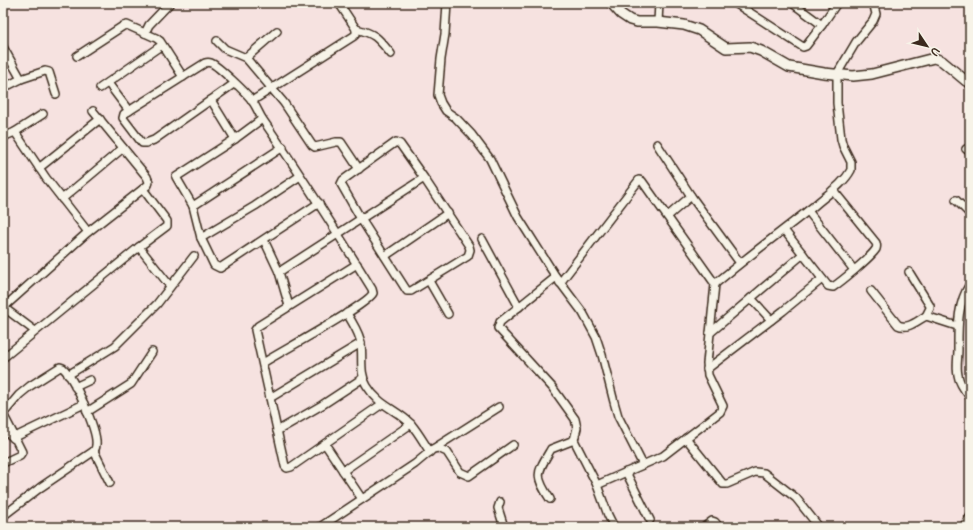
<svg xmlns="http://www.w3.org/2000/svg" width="973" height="530" font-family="Pangolin,sans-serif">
<rect width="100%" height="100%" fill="#f6e2e0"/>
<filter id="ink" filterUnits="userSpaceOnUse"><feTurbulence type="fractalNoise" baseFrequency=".025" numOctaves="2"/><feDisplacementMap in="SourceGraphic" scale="8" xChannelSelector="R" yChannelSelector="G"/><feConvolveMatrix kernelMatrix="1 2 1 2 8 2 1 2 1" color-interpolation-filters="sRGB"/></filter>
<g filter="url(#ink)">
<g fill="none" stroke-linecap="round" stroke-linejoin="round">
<defs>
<g id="minor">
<polyline points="447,3 445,34 441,59 438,95 441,103 446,111 456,118 472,135 490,159 518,217 556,277 583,313 596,337 602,355 614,402 618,416 643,465"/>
<polyline points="735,3 803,47 806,46 822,25 837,3"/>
<polyline points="792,3 822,25"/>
<polyline points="658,22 659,3"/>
<path d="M356 29C376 34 378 38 391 54"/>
<polyline points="145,33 149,25 170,3"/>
<polyline points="217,41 225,49 246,58 284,103 312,145 315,147 336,142 341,142 359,169"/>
<polyline points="3,47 21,79"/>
<polyline points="77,56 123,26 127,25 156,38 160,41 183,77"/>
<polyline points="246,58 277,31"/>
<polyline points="108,83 129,111"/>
<path d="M235 83 154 140 146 143H142L123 118 124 114 205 63C208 62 208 62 211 63 217 65 249 95 253 102 257 108 259 114 263 120 301 175 337 232 372 289L373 293C368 305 280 352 263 363"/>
<polyline points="3,88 21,79 45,71 49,72 56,94"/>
<polyline points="100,88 162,45"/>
<polyline points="211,100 235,139"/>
<polyline points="252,101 354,36 356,34 356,29 339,3"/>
<polyline points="15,132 46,178 88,232"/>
<polyline points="3,137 15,132 43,114"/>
<polyline points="657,144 691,196 740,263"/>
<polyline points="966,149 970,152"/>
<polyline points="39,168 100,119"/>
<polyline points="300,176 255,206 201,238 214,265 220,268 319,203"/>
<polyline points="62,199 123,148"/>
<polyline points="956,200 970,214"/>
<polyline points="193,206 283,147"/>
<polyline points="808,211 854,270"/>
<polyline points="668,216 691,196"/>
<path d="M784 230 828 286 833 287C842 281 871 257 876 249 877 246 877 246 876 243L833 190"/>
<polyline points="201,238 193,206 176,177 235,139 262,119"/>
<polyline points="482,239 519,307"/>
<polyline points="264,240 279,272 289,306"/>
<polyline points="139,247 170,286"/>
<polyline points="385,256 448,213"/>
<polyline points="357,264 258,326 255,330 285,466 287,468 291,467 382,404"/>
<polyline points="279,272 424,178 469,246 470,250 468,256 411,291 407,291 361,219 341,184 343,180 396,142 400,144 424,178"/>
<polyline points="909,272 930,306 930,308 926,316"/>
<polyline points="556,277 500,322 498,328 552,387 575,419 577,428 574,440 597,485 608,515 614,527"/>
<polyline points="429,281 448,314"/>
<polyline points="560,283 639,180 642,181 715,284"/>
<path d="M970 284C957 304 958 327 958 350 958 358 956 367 958 375 959 383 965 391 970 397"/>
<path d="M871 291 898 325C908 330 918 320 926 316L957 326"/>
<polyline points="751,298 771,320"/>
<polyline points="3,307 35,331"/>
<polyline points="3,308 88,232 148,185 149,182 147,177 93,111"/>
<path d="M347 313C352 323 360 333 361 344 363 358 359 373 367 386 379 406 396 409 411 424 418 432 424 443 430 452"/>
<polyline points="710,333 803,254"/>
<polyline points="3,358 139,247 167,226 167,221 143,189"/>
<polyline points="707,369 783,311 822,279"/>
<polyline points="68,375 115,346 157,304 194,256"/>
<polyline points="75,387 90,380"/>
<polyline points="270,398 361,343"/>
<polyline points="87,412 131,384 152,352"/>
<path d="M3 414 19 395 30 386 60 367 63 368C74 378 98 431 96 445 96 448 95 449 94 451L41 487 3 516"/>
<polyline points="3,414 15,437"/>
<polyline points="3,429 16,440 22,452 20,455 3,463"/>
<polyline points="277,431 322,405 363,378"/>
<polyline points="13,438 84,404"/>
<polyline points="686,438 723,484 727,484 755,472 764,473 796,498 819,527"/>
<polyline points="325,444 362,499"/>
<polyline points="433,449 499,407"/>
<polyline points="94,451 110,483"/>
<polyline points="343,471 411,424"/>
<polyline points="626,472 650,520"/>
<path d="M597 485 663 456 720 412 723 406 708 375 707 363 715 284C747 257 781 232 814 206 826 195 843 185 851 170V162L843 146 841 139 837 103V74L856 42 873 21 876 14 874 6 870 3"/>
<path d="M550 499C534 475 537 473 551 449L574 440"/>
<polyline points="500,502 498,508 504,527"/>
<polyline points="320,527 415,464 433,449 438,448 447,452 460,472 469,476 513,445"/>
<polyline points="704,527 712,521 715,522 719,527"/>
<polyline points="963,527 970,517"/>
</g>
<polyline id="tertiary" points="611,3 621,14 630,20 637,22 658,22 684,25 699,30 726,48 750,47 761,51 789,67 824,73 853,76 872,74 934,58 942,61 966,81 970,83"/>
</defs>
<use href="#minor" stroke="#3b2a1e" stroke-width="10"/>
<use href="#tertiary" stroke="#3b2a1e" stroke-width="12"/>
<use href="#minor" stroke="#f7f3e8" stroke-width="7"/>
<use href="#tertiary" stroke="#f7f3e8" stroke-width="9"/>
</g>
</g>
<rect width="973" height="530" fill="none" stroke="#f7f3e8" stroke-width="16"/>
<rect x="8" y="8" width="957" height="514" fill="none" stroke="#3b2a1e" stroke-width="1.5" filter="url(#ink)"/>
<g transform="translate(927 46) rotate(125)" stroke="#f7f3e8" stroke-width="3" paint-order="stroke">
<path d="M0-3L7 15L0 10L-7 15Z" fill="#3b2a1e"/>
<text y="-6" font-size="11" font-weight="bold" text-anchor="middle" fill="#3b2a1e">U</text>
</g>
</svg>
